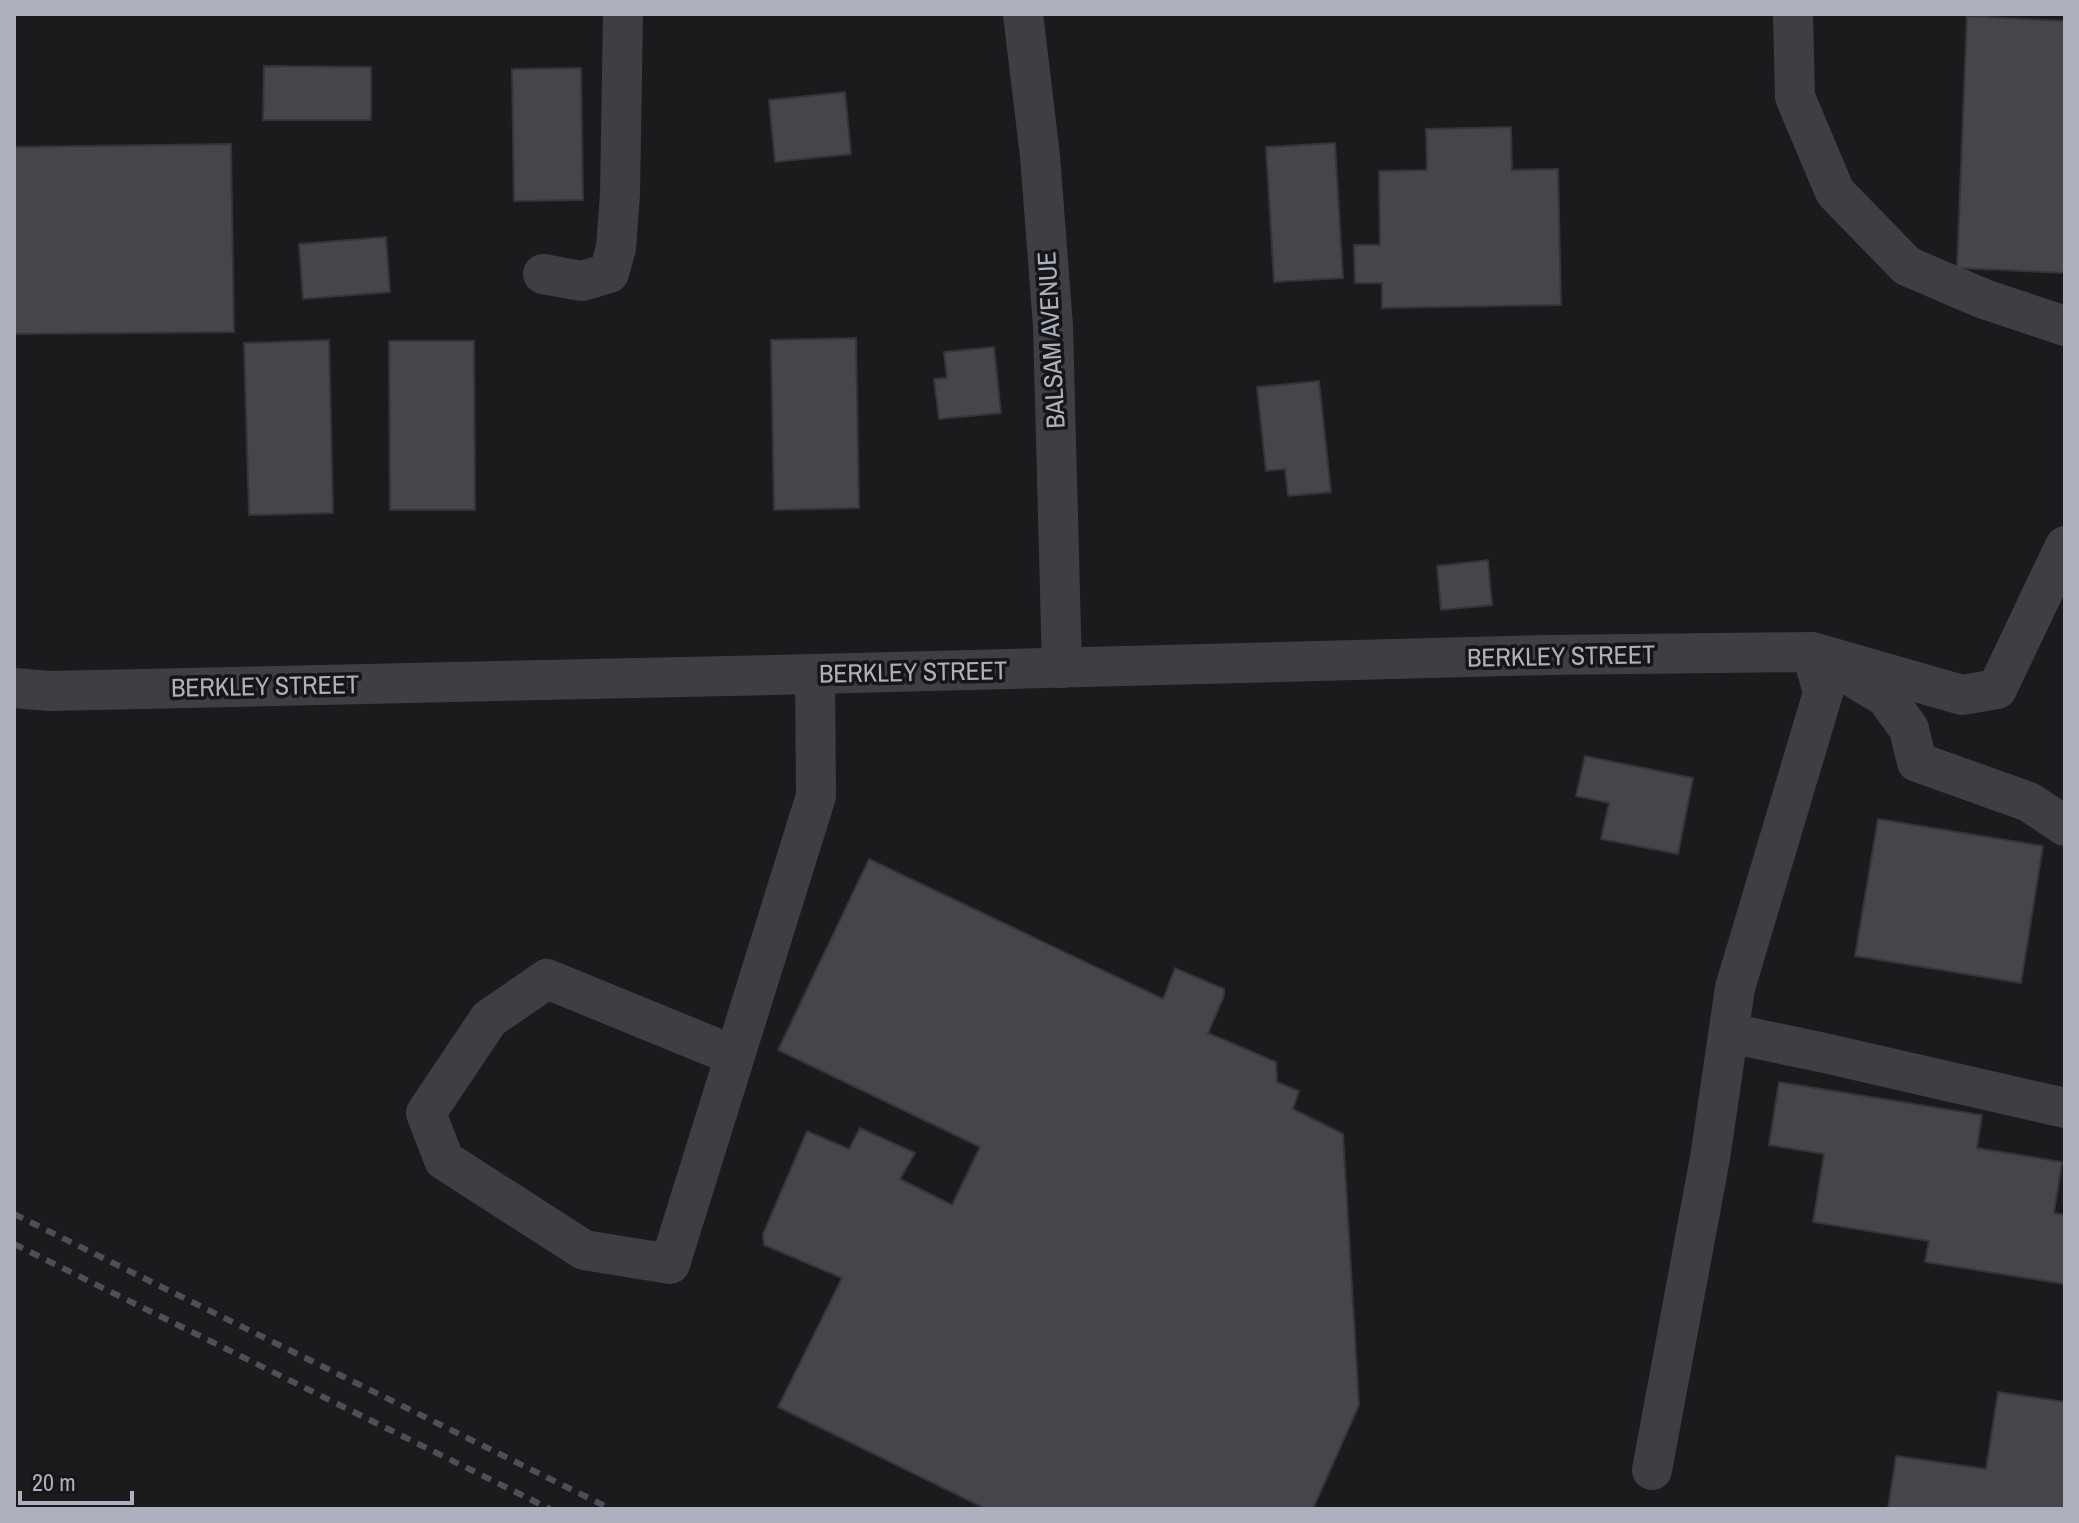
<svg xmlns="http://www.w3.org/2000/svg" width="2079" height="1523" font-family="'Archivo Narrow',sans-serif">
<rect width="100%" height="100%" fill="#1b1b1d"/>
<g fill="#45464a" stroke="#353539" stroke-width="2">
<polygon points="1967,16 2065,21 2065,273 1957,268"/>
<polygon points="264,66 371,67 371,120 263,120"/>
<polygon points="581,68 583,200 514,201 512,69"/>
<polygon points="845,92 851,154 775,162 769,100"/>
<polygon points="1511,127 1512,170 1558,169 1561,305 1382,308 1382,283 1355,283 1354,245 1380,245 1379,171 1427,170 1426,129"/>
<polygon points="1335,143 1343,278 1274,282 1266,147"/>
<polygon points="231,144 234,332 14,334 14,147"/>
<polygon points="386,237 390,292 303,299 299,244"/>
<polygon points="856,338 859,508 774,510 771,340"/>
<polygon points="329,340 333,513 249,515 244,343"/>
<polygon points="389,341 474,341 475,510 390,510"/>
<polygon points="994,347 1001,413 939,419 934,379 947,378 944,352"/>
<polygon points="1319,381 1331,492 1288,496 1285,469 1266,471 1257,387"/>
<polygon points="1488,560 1492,605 1441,610 1437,566"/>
<polygon points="1585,756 1693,778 1678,854 1601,839 1609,803 1576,796"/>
<polygon points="1878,819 2043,846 2021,983 1855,956"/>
<polygon points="869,859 1163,999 1175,968 1224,989 1224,996 1208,1033 1276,1062 1277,1082 1299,1091 1293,1109 1343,1134 1359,1405 1313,1509 986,1509 778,1407 842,1278 764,1245 763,1234 807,1131 849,1149 860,1128 915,1153 900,1179 952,1205 980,1147 778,1050"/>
<polygon points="1779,1082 1982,1115 1977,1148 2062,1162 2054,1213 2065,1215 2065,1284 1925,1262 1929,1241 1813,1222 1824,1154 1769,1145"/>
<polygon points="1998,1392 2065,1402 2065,1509 1888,1509 1896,1456 1986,1469"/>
</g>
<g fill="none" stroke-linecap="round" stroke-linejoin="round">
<g stroke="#3e3e44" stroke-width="40">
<polyline points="1023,14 1040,156 1053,326 1062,668"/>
<polyline points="1793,14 1795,97 1835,192 1907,266 1984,299 2065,326"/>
<polyline points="543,274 582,281 609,273 616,248 620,194 623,14"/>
<polyline points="1846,673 1886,697 1909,729 1917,762 2029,802 2065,826"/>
<polyline points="14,688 50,691 815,674 1548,655 1812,652 1962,695 1997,689 2065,546"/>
<polyline points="1729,1033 1820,1052 2065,1108"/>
<polyline points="735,1056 547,979 489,1019 426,1113 444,1160 584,1250 670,1264 816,796 815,674"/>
<polyline points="1652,1470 1710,1158 1735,988 1823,693 1812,652"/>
</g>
<g stroke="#4f5057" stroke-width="6" stroke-dasharray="10 8" stroke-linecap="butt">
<polyline points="14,1214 611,1509"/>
<polyline points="14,1244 550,1509"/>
</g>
</g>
<g text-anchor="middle" stroke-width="7" stroke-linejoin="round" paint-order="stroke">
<g font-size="26" fill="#adb1bd" stroke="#161618">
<text transform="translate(1051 340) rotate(-93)" y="9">BALSAM AVENUE</text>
<text transform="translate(1561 656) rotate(-1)" y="9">BERKLEY STREET</text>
<text transform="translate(913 672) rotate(-1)" y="9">BERKLEY STREET</text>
<text transform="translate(265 686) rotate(-1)" y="9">BERKLEY STREET</text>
</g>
</g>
<rect width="2079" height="1523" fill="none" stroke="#adb1bd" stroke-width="32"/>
<path d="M20 1491v12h112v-12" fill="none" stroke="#adb1bd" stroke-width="4"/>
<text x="32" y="1491" font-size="24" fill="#adb1bd" stroke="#161618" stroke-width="6" paint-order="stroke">20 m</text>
</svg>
